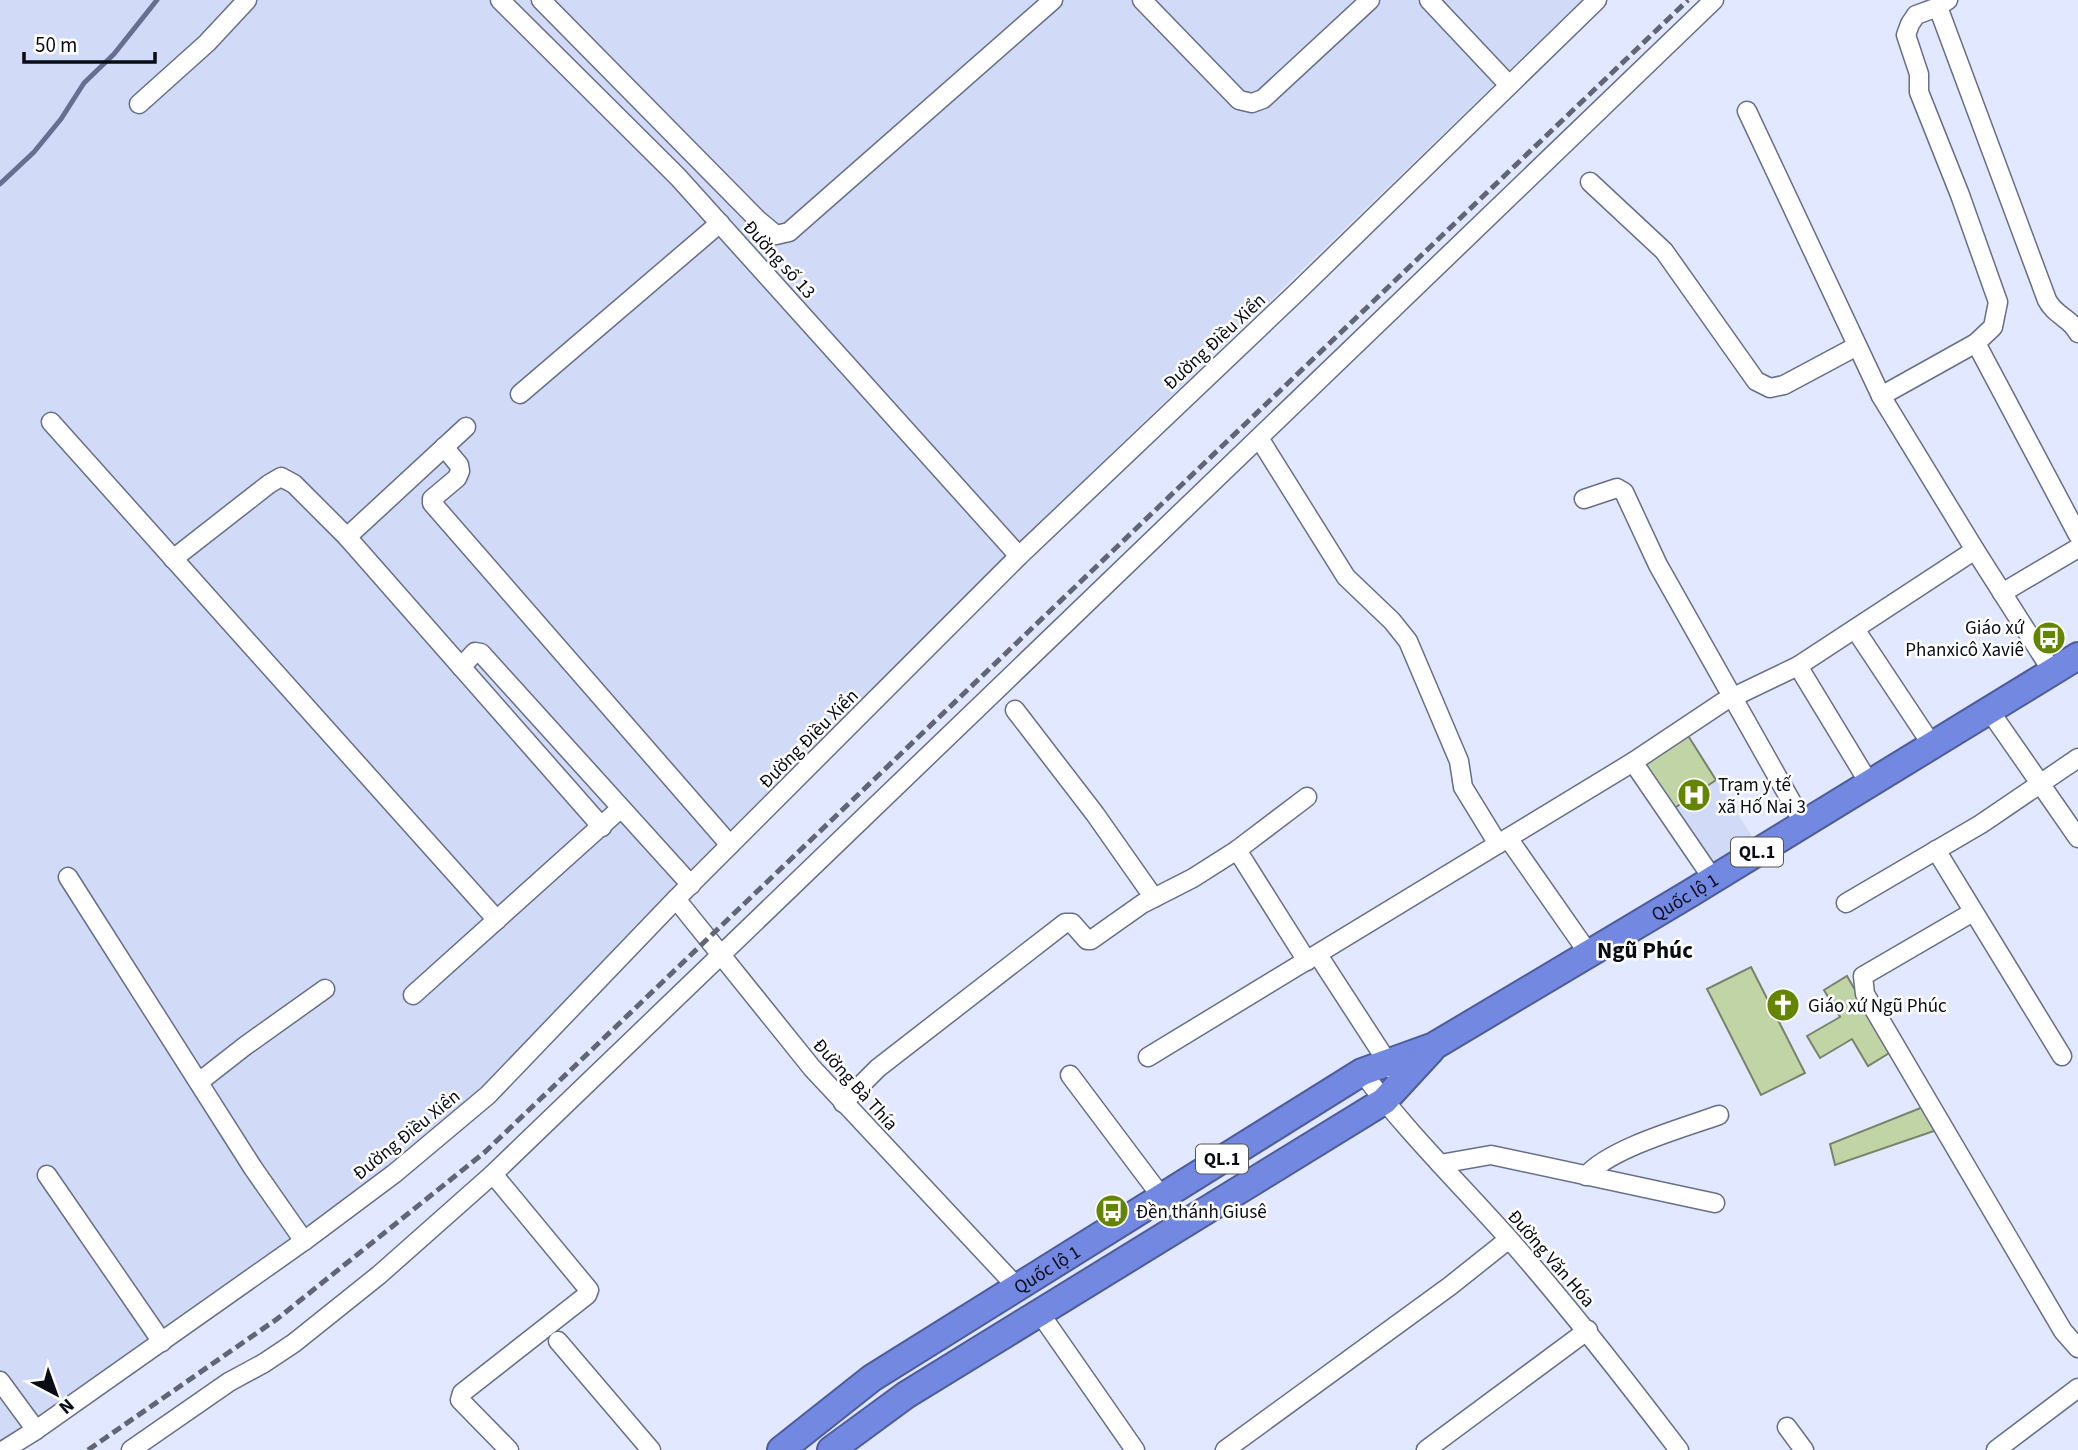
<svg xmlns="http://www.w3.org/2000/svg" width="2078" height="1450" font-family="'Source Sans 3',sans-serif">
<rect width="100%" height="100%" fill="#e1e8ff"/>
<g fill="#d1daf6">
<polygon points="0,0 1582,0 1017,544 687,874 482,1087 390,1165 302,1230 34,1420 0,1441"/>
<polygon points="1687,734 1755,841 1713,868 1673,809"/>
</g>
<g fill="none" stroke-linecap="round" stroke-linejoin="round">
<polyline stroke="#657091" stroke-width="5" points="0,184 34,152 61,119 84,83 114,54 157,0"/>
</g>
<g fill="#c1d4a5" stroke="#798369" stroke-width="2">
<polygon points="1687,734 1716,780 1673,809 1642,765"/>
<polygon points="1751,967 1805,1073 1761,1095 1707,989"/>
<polygon points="1847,976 1891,1052 1868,1066 1852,1039 1820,1058 1807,1036 1840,1017 1824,990"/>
<polygon points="1923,1107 1937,1130 1835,1165 1830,1144"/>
</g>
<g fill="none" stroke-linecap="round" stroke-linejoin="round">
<defs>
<g id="minor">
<polyline points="500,0 678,177 1019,556"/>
<polyline points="541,0 758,220 776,235 789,232 1053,0"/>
<polyline points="1142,0 1239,100 1252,103 1263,99 1370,0"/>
<polyline points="1429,0 1509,85"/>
<path d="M1938 7 2047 300C2055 316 2071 318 2078 333"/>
<polyline points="139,104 207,43 247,0"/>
<polyline points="1747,111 1881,396 1975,550 2052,671"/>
<polyline points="1590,182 1664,251 1756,381 1770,388 1784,385 1857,346"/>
<polyline points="1976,343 2078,535"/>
<polyline points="520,394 720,223"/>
<polyline points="1881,396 1976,343 1993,327 1998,302 1960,195 1919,92 1919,74 1906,35 1910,24 1916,15 1938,7 1948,0"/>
<polyline points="51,422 497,920"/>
<polyline points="1259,438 1346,577 1392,621 1408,641 1459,761 1463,787 1498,844"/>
<polyline points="444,447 459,465 460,471 457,478 432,499 432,503 730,845"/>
<polyline points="1584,499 1617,488 1624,492 1658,565 1804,824"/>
<polyline points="347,537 466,427"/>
<polyline points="173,559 269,484 281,477 294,484 347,537 602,827"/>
<polyline points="2002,593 2078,548"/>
<polyline points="1855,629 1932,745"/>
<polyline points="1798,666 1869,783"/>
<polyline points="461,667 475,652 481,653 691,885"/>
<polyline points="1015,710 1095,814 1154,898"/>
<polyline points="1989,710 2078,838"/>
<polyline points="1633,762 1713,879"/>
<polyline points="1508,838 1589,954"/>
<polyline points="1237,850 1307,961"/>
<polyline points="1936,850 2062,1056"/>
<polyline points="68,877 253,1168 304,1241"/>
<polyline points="676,899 812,1068 1016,1286"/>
<polyline points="1846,903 1981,824 2078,758"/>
<polyline points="1973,912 1863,976 1865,994 2063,1331 2078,1348"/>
<polyline points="1318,955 1392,1069"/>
<polyline points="413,995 620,809"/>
<polyline points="1148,1057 1633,762 1723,702 1798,666 1975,550"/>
<path d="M1362 1072C1406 1131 1460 1184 1509 1239 1569 1307 1624 1378 1679 1450"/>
<polyline points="1070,1075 1161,1196"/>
<polyline points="199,1082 245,1046 325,989"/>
<polyline points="843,1103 878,1068 1065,923 1072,923 1087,940 1091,940 1142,904 1193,878 1237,850 1307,797"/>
<polyline points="1440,1164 1491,1155 1715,1203"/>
<polyline points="493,1174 589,1290 587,1295 462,1393 460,1400 509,1450"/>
<polyline points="47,1175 162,1342"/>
<path d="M1586 1176C1610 1148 1683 1128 1719 1115"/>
<polyline points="1039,1312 1135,1450"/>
<polyline points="558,1341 651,1450"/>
<polyline points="0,1381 36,1430"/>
<polyline points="1787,1427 1804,1450"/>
<polyline points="4,1450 36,1430 304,1241 395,1173 488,1095 676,899 1019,556 1297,292 1597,0"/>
<polyline points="131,1450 229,1382 264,1363 294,1343 379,1275 493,1174 1714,0"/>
<polyline points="1225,1450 1450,1286 1509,1239"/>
<polyline points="1426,1450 1588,1330"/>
<polyline points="1996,1450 2078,1388"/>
</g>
<g id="highway">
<path id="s1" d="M781 1450 872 1378 1362 1072 1434 1046 1689 894 2078 656"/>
<polyline points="831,1450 906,1395 1384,1101 1431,1050"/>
</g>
</defs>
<use href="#minor" stroke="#676f88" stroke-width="21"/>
<use href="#highway" stroke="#4d5c9a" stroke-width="30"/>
<use href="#minor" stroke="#fff" stroke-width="18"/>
<use href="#highway" stroke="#7288e1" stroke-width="26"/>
<polyline stroke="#616575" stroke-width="5" stroke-dasharray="10 5" stroke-linecap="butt" points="88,1450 277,1319 485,1152 1688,0"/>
</g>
<defs>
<symbol id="bus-disc" viewBox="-11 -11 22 22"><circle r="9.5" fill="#648500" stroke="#fff"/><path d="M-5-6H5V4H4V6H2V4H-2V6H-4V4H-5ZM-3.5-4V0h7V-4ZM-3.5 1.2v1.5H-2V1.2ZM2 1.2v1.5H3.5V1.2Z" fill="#fff"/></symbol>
<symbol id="hospital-disc" viewBox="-11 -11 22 22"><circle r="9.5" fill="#648500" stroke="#fff"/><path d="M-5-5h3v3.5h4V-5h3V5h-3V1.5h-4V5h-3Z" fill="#fff"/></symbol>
<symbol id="church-disc" viewBox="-11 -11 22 22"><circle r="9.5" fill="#648500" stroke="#fff"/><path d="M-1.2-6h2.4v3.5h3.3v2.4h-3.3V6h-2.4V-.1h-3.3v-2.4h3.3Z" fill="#fff"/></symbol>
</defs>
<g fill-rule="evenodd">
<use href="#bus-disc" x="2030" y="619" width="38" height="38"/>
<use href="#hospital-disc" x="1675" y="776" width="38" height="38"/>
<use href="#church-disc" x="1764" y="986" width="38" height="38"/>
<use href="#bus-disc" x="1093" y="1192" width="38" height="38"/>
</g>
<g text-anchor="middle" stroke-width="5" stroke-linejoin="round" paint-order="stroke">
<g fill="#fff" stroke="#53545b" stroke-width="2">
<rect x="1731" y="837.5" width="52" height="29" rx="5"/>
<rect x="1196" y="1144.5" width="52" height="29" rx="5"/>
</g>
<g font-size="18" font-weight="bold" fill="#090b15">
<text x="1757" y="858">QL.1</text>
<text x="1222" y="1165">QL.1</text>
</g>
<g font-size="19" fill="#090b15" stroke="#fff">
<text transform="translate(780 259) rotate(48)" y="7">Đường số 13</text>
<text transform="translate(1214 341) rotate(-43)" y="7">Đường Điều Xiển</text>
<text transform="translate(808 738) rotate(-45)" y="7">Đường Điều Xiển</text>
<text dy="7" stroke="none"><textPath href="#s1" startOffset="1062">Quốc lộ 1</textPath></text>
<text transform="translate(856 1084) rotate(48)" y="7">Đường Bà Thía</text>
<text transform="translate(406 1134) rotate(-39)" y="7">Đường Điều Xiển</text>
<text transform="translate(1552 1258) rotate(49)" y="7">Đường Văn Hóa</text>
<text dy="7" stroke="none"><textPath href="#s1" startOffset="322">Quốc lộ 1</textPath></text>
</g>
<g font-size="19" fill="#090b15" stroke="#fff" text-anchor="start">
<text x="2024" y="634" text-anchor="end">Giáo xứ<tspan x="2024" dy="22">Phanxicô Xaviê</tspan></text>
<text x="1718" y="791">Trạm y tế<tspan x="1718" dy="22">xã Hố Nai 3</tspan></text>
<text x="1808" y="1012">Giáo xứ Ngũ Phúc</text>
<text x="1136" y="1218">Đền thánh Giusê</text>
</g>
<g font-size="23" font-weight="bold" fill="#090b15" stroke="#fff">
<text x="1645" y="958">Ngũ Phúc</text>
</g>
</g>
<g transform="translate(56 1394) rotate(139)" stroke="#ffffff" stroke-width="5" paint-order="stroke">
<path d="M0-5L12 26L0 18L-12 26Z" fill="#090b15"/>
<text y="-10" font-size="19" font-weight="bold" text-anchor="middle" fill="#090b15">N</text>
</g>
<path d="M24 52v10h131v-10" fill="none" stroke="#090b15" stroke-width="3.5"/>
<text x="35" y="52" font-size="21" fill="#090b15" stroke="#ffffff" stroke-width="5" paint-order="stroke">50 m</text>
</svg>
